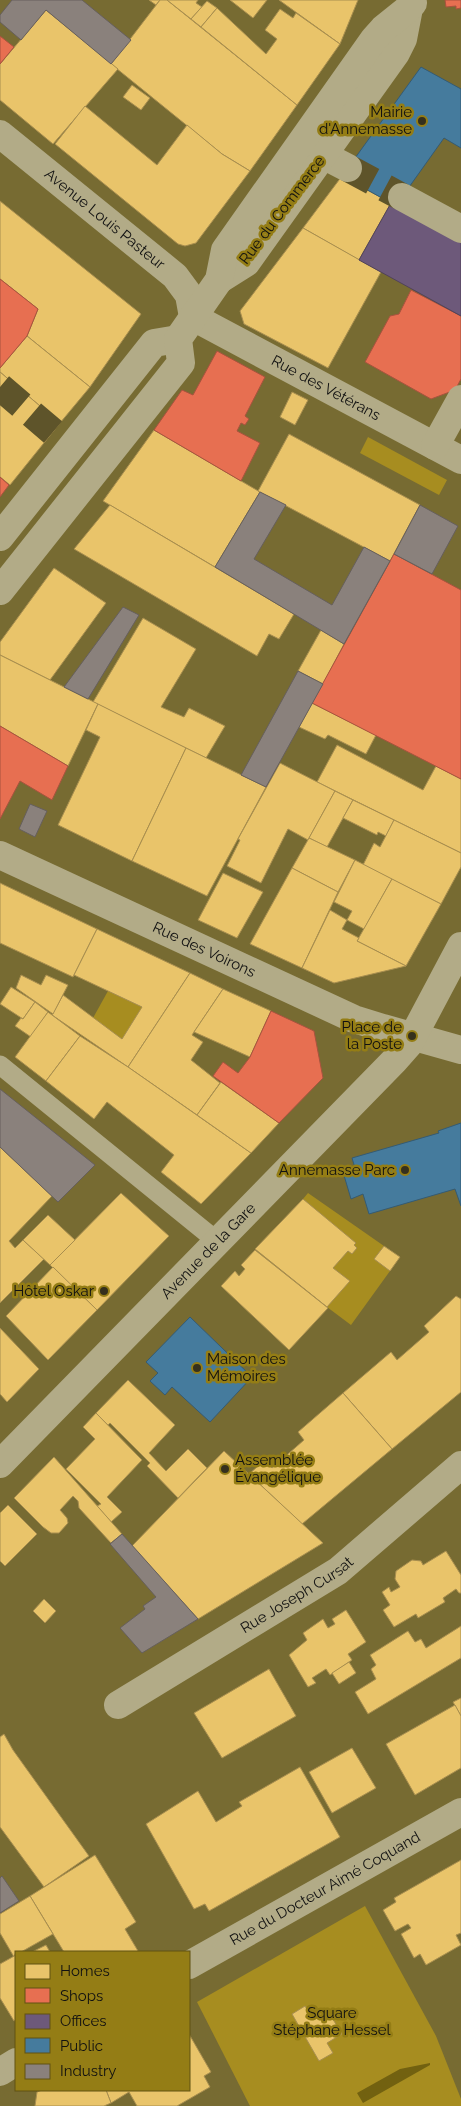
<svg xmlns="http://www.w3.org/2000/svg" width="461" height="2106" font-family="Raleway,sans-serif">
<rect width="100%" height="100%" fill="#776b32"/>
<g fill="#a78d20">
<polygon points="368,437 447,480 439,495 360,453"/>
<polygon points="108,991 142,1007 122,1039 93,1018"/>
<polygon points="308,1193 384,1246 374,1259 390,1271 351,1325 327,1307 350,1281 333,1268 348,1251 352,1254 357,1248 354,1245 355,1243 303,1199"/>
<polygon points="365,1906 436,2036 461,2099 461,2106 250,2106 197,2002"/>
</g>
<polygon fill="#726110" points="430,2063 430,2065 363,2103 357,2093 400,2069"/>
<g fill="#e9c46a" stroke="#a88e4f">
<polygon points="149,0 160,0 156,5"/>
<polygon points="160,0 167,0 297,105 250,171 222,154 111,64"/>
<polygon points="167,0 198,0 196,3 202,7 191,19"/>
<polygon points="230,0 267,0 253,18"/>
<polygon points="279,0 358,0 340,44"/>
<polygon points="207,1 217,8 201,27 191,19"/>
<polygon points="217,8 266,54 277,39 265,30 280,9 293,18 296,13 340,44 297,105 201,27"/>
<polygon points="46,10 118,69 53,144 0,100 0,64"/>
<polygon points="132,85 150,98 141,110 123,97"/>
<polygon points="85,106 157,165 187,125 222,154 250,171 196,243 185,246 178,244 55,144"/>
<polygon points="342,176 391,203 359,260 303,228"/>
<polygon points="0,201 141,314 90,387 27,336 38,309 0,279"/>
<polygon points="303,228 381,272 328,368 244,324 240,311"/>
<polygon points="27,336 90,387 60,423 0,372 0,368"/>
<polygon points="0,372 60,423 10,485 0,477"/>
<polygon points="292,392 308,400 295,425 280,417"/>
<polygon points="154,430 260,492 215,567 103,501"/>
<polygon points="289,434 420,505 390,561 258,491"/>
<polygon points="110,505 294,614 279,639 269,634 257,656 74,549"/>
<polygon points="54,568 106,603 50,680 0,655 0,642"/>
<polygon points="143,618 196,649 161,707 184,717 189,708 225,726 206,758 93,702"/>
<polygon points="321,630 344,644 323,684 298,671"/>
<polygon points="0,655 98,704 68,766 0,726"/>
<polygon points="312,703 376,735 366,754 328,735 325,739 299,727"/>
<polygon points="98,704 186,748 132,861 58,825 100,737 86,730"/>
<polygon points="337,745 423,790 436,766 461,779 461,853 317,782"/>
<polygon points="186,748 266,787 207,896 132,861"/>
<polygon points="280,763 335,791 308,840 288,829 261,883 227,866 240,840 238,839"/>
<polygon points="335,791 353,800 327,847 309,838"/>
<polygon points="353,800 394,820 386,836 378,832 377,835 343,818"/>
<polygon points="394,820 461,853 461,867 441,904 363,865 374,843 380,847"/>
<polygon points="309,838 355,860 338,892 292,868"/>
<polygon points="355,860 392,879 364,929 347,920 352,911 334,902"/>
<polygon points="292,868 338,892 302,968 250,944"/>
<polygon points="223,873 263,892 237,938 198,920"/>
<polygon points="392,879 441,904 406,966 357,941"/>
<polygon points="0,883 97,929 73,977 0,943"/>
<polygon points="330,910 347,920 342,929 359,938 357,941 406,966 334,983 302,968"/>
<polygon points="97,929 190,973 128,1067 52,1015 63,995 122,1039 142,1007 74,975"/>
<polygon points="190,973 223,989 192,1035 203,1042 191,1060 220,1083 197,1115 128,1067"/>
<polygon points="21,975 41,985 46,975 68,985 53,1014 16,988"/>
<polygon points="11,987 35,1002 23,1019 0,1004"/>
<polygon points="223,989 271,1011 250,1057 194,1032"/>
<polygon points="35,1002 48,1012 31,1037 15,1026 21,1018 23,1019"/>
<polygon points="48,1012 80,1036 46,1081 15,1057"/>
<polygon points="80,1036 128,1067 251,1153 201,1204 161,1172 174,1155 107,1102 94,1119 46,1081"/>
<polygon points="221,1082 279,1123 251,1153 197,1115"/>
<polygon points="0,1147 52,1196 9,1241 15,1248 23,1240 44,1259 0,1303"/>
<polygon points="121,1193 169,1236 97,1310 50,1265"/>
<polygon points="303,1199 356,1243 354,1245 357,1248 352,1254 348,1251 333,1268 350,1281 327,1307 255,1249"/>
<polygon points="48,1215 75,1240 50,1265 23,1240"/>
<polygon points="384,1246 400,1257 390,1271 374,1259"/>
<polygon points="255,1250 328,1308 289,1350 221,1286 235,1271 239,1276 245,1269 241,1265"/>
<polygon points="53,1267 97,1310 48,1360 6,1316"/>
<polygon points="456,1296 461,1299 461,1392 392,1449 343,1393 391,1352 397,1360 429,1332 424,1326"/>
<polygon points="0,1328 39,1369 7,1402 0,1394"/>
<polygon points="128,1380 175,1425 149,1453 166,1471 188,1449 207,1468 178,1498 147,1466 150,1463 110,1423 108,1425 96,1413"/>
<polygon points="343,1393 392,1449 302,1524 249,1474 265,1460 272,1468 304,1440 298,1432"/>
<polygon points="96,1413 142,1460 107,1497 122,1512 111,1522 97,1506 101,1504 66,1469 95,1439 83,1427"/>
<polygon points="224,1451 323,1543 198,1619 132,1546"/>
<polygon points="54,1457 122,1534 111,1543 79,1508 78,1501 73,1496 60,1510 67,1518 68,1523 59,1533 51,1533 43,1527 14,1498"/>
<polygon points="8,1505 37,1534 5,1566 0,1561 0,1513"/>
<polygon points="446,1551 461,1575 461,1593 459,1593 456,1589 443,1598 445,1602 418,1618 416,1614 394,1627 383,1610 390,1605 382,1592 389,1587 391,1592 400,1587 395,1579 396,1571 412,1560 421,1561 423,1565"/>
<polygon points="44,1599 56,1611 45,1623 33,1611"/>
<polygon points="346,1610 366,1642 348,1654 352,1660 330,1675 326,1669 312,1678 316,1683 308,1687 289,1655 307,1640 303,1633 323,1619 328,1628 335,1624 332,1619"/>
<polygon points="461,1626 461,1658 368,1714 355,1692 376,1679 371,1669 376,1665 370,1655 408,1631 415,1642 421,1639 426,1648"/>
<polygon points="349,1662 356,1673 339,1684 332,1673"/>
<polygon points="269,1669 296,1716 222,1758 194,1713"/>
<polygon points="461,1698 461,1716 453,1702"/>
<polygon points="455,1705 461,1716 461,1768 415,1795 386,1744"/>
<polygon points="4,1734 13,1750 89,1856 44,1887 0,1827 0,1737"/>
<polygon points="352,1748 376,1788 332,1813 309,1772"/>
<polygon points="300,1767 340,1837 209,1911 205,1904 194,1909 146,1824 198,1791 216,1822 242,1806 239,1802"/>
<polygon points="95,1855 136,1922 125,1929 138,1951 136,1952 64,1952 30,1896"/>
<polygon points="461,1860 461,1933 456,1935 461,1945 426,1965 420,1954 414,1958 401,1934 411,1928 408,1924 395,1931 383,1910 396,1902 394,1898"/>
<polygon points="30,1896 53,1934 21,1952 16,1952 14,1957 0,1933 0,1914"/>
<polygon points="46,1945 50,1952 32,1952"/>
<polygon points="16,1955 16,2020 14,2021 0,1998 0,1964"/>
<polygon points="305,2006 311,2016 326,2008 342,2034 327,2043 333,2053 319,2061 292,2014"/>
<polygon points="189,2034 211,2072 204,2076 210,2087 177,2106 137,2106 129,2092 111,2103 106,2090 189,2090"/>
<polygon points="42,2090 106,2090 111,2103 104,2106 35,2106 37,2092"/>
</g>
<g fill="#e76f51" stroke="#a7533e">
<polygon points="445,0 461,0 461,8 456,9 456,6 446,7"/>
<polygon points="0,36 14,47 0,64"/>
<polygon points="0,279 38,309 27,336 0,368"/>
<polygon points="411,290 461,316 461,379 455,390 431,399 365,362 390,316 399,314"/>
<polygon points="217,351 265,377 245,416 249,419 245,425 241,423 237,431 260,443 241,481 154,430 182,390 193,395"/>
<polygon points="0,477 9,485 0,497"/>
<polygon points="394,554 461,590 461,779 312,703"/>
<polygon points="0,726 68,766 52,800 20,781 0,819"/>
<polygon points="271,1011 314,1031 323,1078 279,1123 213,1076 223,1062 238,1073 250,1057"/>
</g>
<polygon fill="#6d597a" stroke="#51435a" points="391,203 461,241 461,316 359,260"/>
<g fill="#457b9d" stroke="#355b73">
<polygon points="421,67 461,89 461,148 444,138 402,197 391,203 342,176"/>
<polygon points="461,1123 461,1206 455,1189 369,1214 363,1194 351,1199 343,1172 355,1168 352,1158 439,1133 438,1131"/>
<polygon points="190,1317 252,1377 210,1422 172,1387 165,1395 150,1381 158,1373 146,1362"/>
</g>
<g fill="#8a817c" stroke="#665f5c">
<polygon points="12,0 82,0 131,40 111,64 46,10 21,40 0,22 0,15"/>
<polygon points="260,492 286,505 254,559 332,605 364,547 390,561 344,644 215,567"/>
<polygon points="420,505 458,526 432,574 394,554"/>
<polygon points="123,607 139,615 88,699 64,687"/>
<polygon points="298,671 323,684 266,787 241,775"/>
<polygon points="30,804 47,811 35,837 19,829"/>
<polygon points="0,1089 95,1165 58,1202 0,1147"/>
<polygon points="122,1534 198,1619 142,1653 120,1628 145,1609 143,1606 156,1597 110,1544"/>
<polygon points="2,1876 19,1901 0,1913 0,1878"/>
</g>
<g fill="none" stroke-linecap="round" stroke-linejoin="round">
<g stroke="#5e542a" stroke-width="28" stroke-dasharray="28 14" stroke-linecap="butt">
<polyline points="348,168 402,197"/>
<polyline points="0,387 53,432"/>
</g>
<polyline stroke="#b2ab87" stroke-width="19" points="0,1065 218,1242"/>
<g stroke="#b2ab87" stroke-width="28">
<path id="s1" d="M0 134 175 276 189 295 193 317 461 460"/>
<polyline points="323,155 348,168"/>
<polyline points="402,197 461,229"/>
<polyline points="219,280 246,263 396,53 403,39 409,8 413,3"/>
<polyline points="435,446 461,399"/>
<polyline points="0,537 154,343 178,339"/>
<polyline points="0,591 181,363 178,339 219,280 225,250 374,39 383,29 409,8"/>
<path id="s2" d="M0 855 354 1019 383 1028 461 1050"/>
<path id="s3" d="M0 1464 394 1061 409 1044 461 946"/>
<path id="s4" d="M118 1705 338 1571 461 1465"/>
<path id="s5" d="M189 1965 461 1812"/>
<polyline points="0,2072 16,2062"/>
</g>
</g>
<g fill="#35301d" stroke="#947d15" stroke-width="2">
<circle cx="422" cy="121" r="5"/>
<circle cx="412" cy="1036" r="5"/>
<circle cx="405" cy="1170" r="5"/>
<circle cx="104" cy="1291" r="5"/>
<circle cx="197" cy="1368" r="5"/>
<circle cx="225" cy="1469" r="5"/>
</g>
<g text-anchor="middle" stroke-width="5" stroke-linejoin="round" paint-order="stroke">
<g font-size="15" fill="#111" stroke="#947d15" text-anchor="end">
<text x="412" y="117">Mairie<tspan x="412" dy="17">d'Annemasse</tspan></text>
<text x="402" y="1032">Place de<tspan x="402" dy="17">la Poste</tspan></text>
<text x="395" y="1175">Annemasse Parc</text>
<text x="94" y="1296">Hôtel Oskar</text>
<text x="207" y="1364" text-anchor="start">Maison des<tspan x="207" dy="17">Mémoires</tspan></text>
<text x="235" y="1465" text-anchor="start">Assemblée<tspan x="235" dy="17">Évangélique</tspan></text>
</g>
<g font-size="15" fill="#111" stroke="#947d15">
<text transform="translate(282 210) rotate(-53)" y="5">Rue du Commerce</text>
<text dy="5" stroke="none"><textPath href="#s1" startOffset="135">Avenue Louis Pasteur</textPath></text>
<text dy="5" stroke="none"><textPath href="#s1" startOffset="422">Rue des Vétérans</textPath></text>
<text dy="5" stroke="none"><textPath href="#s2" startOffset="225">Rue des Voirons</textPath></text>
<text dy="5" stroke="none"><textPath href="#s3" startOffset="298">Avenue de la Gare</textPath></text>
<text dy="5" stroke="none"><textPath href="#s4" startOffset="210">Rue Joseph Cursat</textPath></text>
<text dy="5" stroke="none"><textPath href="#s5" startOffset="156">Rue du Docteur Aimé Coquand</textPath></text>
</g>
<g font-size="15" fill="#111" stroke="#947d15">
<text x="332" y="2018">Square<tspan x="332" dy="17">Stéphane Hessel</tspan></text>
</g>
</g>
<rect x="15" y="1951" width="175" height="140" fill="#947d15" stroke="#605213"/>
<rect x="25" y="1964" width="25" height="15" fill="#e9c46a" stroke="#605213"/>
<text x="60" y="1976" font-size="15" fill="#111111">Homes</text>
<rect x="25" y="1988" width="25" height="15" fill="#e76f51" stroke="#605213"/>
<text x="60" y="2001" font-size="15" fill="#111111">Shops</text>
<rect x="25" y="2014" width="25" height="15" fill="#6d597a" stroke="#605213"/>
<text x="60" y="2026" font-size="15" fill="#111111">Offices</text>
<rect x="25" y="2038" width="25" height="15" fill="#457b9d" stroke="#605213"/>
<text x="60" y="2051" font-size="15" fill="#111111">Public</text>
<rect x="25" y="2064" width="25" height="15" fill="#8a817c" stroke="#605213"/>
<text x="60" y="2076" font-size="15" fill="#111111">Industry</text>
</svg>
